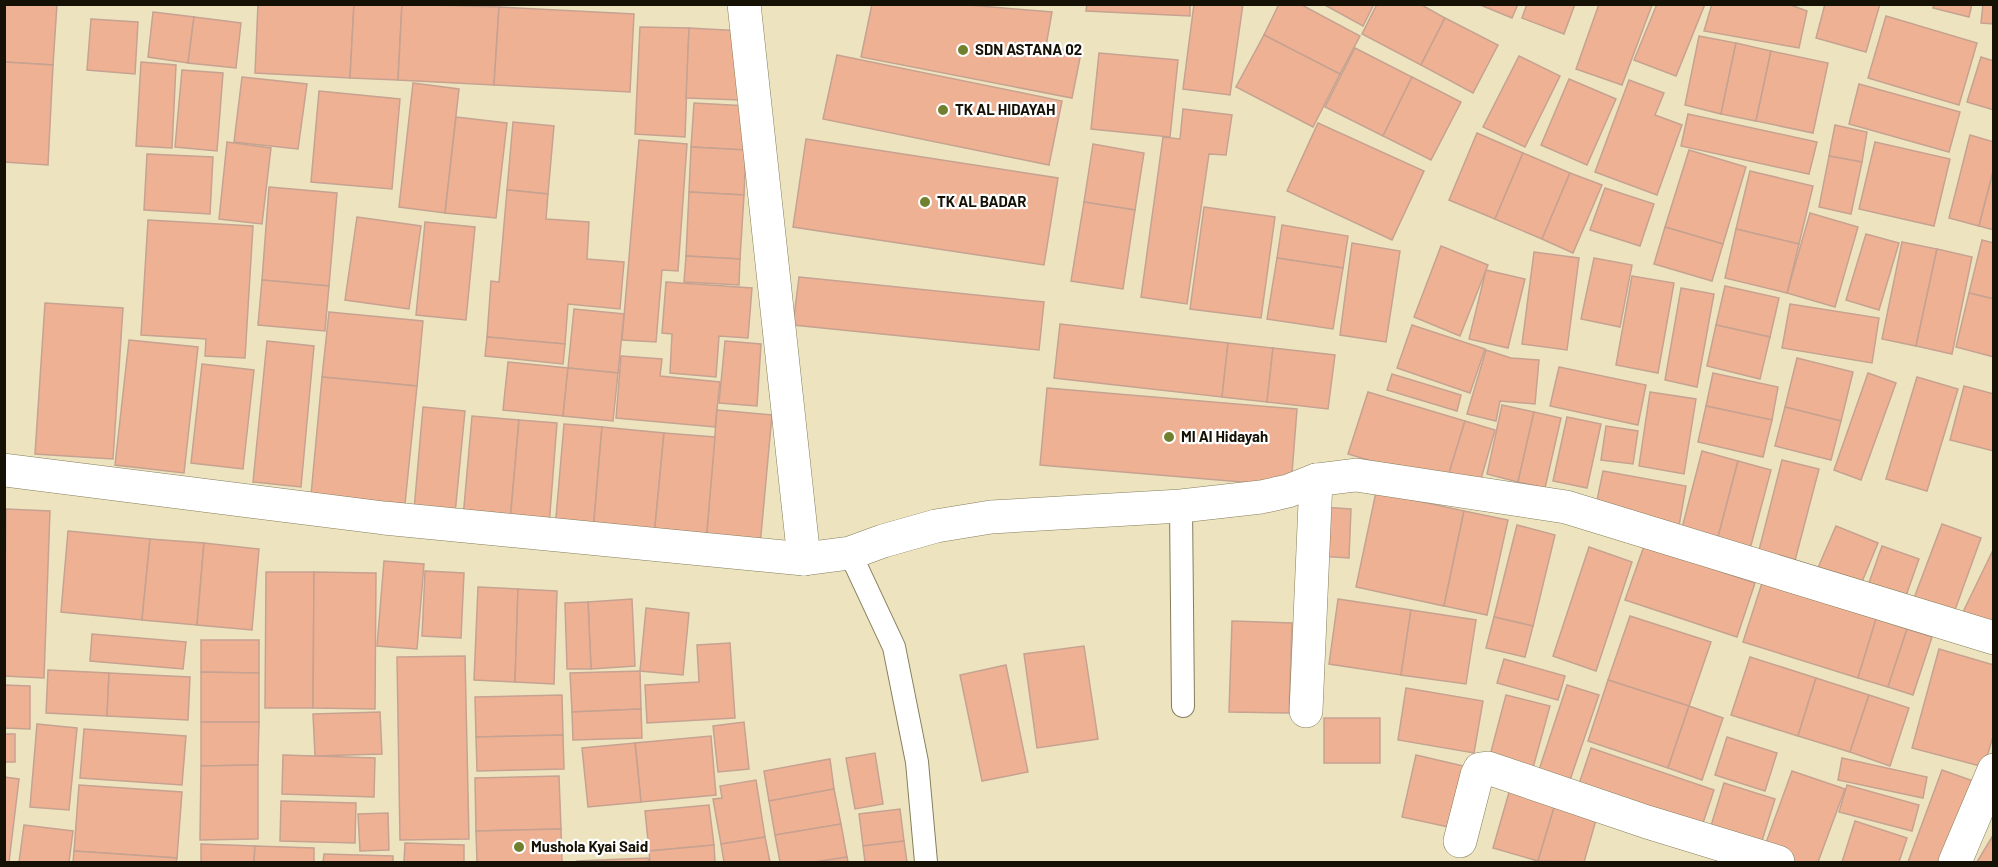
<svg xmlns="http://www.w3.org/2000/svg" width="1998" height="867" font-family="Barlow,sans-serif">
<rect width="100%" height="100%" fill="#ede4bf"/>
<g fill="#efb194" stroke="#c6a291" stroke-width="1.5">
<polygon points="4,4 57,4 53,65 4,62"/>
<polygon points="258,4 354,4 350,78 255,73"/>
<polygon points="354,4 402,4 398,80 350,78"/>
<polygon points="402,4 499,7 494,85 398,80"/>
<polygon points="872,4 957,4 1052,12 1046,46 1081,53 1072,98 861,57"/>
<polygon points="1087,4 1190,4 1190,16 1086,11"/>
<polygon points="1194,4 1243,4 1230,95 1183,89"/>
<polygon points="1279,4 1300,4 1360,36 1340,74 1264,35"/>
<polygon points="1323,4 1374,4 1363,26"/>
<polygon points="1377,4 1420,4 1445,18 1421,65 1362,34"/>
<polygon points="1478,4 1518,4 1512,18"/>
<polygon points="1527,4 1575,4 1564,34 1522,18"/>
<polygon points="1599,4 1652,5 1622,85 1576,69"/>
<polygon points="1657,4 1705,4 1676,76 1634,60"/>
<polygon points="1712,4 1788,4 1807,11 1799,48 1704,31"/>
<polygon points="1825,4 1880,4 1866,52 1816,38"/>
<polygon points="1934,4 1972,4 1969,17 1933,8"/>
<polygon points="1983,4 1994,4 1994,24 1981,23"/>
<polygon points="499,7 634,14 630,92 494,85"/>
<polygon points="153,12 194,17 188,63 148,57"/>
<polygon points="1886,16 1977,43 1959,105 1868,78"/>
<polygon points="194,17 241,23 236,68 188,63"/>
<polygon points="1445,18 1498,45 1473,93 1421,65"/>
<polygon points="91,19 138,22 135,74 87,70"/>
<polygon points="640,27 689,28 685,137 635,134"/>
<polygon points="689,28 743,31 740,100 686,98"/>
<polygon points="1264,35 1340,74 1313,127 1236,87"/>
<polygon points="1699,36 1736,43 1721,114 1685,105"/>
<polygon points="1736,43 1771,51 1756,121 1721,114"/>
<polygon points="1355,48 1412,77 1383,136 1325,107"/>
<polygon points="1771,51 1828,63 1813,133 1756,121"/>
<polygon points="1099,53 1178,60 1170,137 1091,129"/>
<polygon points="837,55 1062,101 1049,165 823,119"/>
<polygon points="1519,56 1560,76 1525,147 1483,127"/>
<polygon points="1981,57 1994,61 1994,110 1967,102"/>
<polygon points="4,62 53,65 48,165 4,162"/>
<polygon points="141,62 176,65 172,148 136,146"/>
<polygon points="182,70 223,73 217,151 175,147"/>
<polygon points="242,77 307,84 298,149 234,142"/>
<polygon points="1412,77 1461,102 1431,160 1383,136"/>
<polygon points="1569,79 1616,99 1587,165 1541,145"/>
<polygon points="1629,80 1664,93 1655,115 1682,125 1657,195 1595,172"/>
<polygon points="413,83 459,89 445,213 399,207"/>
<polygon points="1859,84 1960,112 1949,152 1849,124"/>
<polygon points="319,91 400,99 392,189 311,182"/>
<polygon points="694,103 748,106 746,150 691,147"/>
<polygon points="1183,109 1232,115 1226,155 1209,154 1187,304 1141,297 1163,137 1180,139"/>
<polygon points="1688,114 1817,142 1809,174 1681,146"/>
<polygon points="456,117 507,123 496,218 445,213"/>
<polygon points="513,122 554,126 548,194 507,190"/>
<polygon points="1318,123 1424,171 1392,240 1287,191"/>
<polygon points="1835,125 1867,132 1862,162 1829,156"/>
<polygon points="1477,133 1523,153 1495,219 1449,200"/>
<polygon points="1970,135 1994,142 1994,168 1979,226 1949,218"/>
<polygon points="806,139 1058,178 1044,265 793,227"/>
<polygon points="639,140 687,144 678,271 662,270 656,342 622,340"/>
<polygon points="227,142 271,148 262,224 219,219"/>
<polygon points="1875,142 1950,159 1934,226 1859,209"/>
<polygon points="1093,144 1144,153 1135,210 1084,202"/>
<polygon points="691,147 746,150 744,195 689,192"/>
<polygon points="1689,150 1746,167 1723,244 1665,227"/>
<polygon points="1523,153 1570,173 1542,239 1495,219"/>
<polygon points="147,154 213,157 210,214 144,210"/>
<polygon points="1829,156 1862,162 1851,214 1819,207"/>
<polygon points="1994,168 1994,230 1979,226"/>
<polygon points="1750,171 1813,186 1799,244 1736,229"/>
<polygon points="1570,173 1602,185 1573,253 1542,239"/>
<polygon points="269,187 337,193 329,286 262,280"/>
<polygon points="1605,188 1654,204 1640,246 1590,230"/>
<polygon points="507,190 548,194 546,219 589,222 587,259 624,262 620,309 568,304 565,344 487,337 491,281 499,282"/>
<polygon points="689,192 744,195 740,259 686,256"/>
<polygon points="1084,202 1135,210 1123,289 1071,281"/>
<polygon points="1204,207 1275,217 1261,318 1190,309"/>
<polygon points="1810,213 1858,227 1835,307 1787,293"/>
<polygon points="357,217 421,226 409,309 345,300"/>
<polygon points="148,220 253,226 245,358 205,356 206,339 141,335"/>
<polygon points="425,222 475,227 466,320 416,315"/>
<polygon points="1282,225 1348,236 1343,268 1277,258"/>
<polygon points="1665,227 1723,244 1712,281 1654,264"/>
<polygon points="1736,229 1799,244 1787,293 1725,278"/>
<polygon points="1866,234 1899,243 1879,310 1846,300"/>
<polygon points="1982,240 1994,243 1994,299 1969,293"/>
<polygon points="1902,242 1937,249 1916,346 1882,339"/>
<polygon points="1352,243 1400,251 1386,342 1340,335"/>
<polygon points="1441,246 1488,265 1460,336 1414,317"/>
<polygon points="1937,249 1972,257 1952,354 1916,346"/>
<polygon points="1534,252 1579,258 1567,350 1522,344"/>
<polygon points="686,256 740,259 739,285 684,282"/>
<polygon points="1277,258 1343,268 1333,329 1267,319"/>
<polygon points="1594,258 1632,265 1620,327 1581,319"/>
<polygon points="1486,270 1525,279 1508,348 1469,339"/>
<polygon points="1632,276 1674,283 1658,373 1616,365"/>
<polygon points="799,277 1044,302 1039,350 793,325"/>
<polygon points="262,280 329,286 325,331 258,325"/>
<polygon points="666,282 752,288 748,338 719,336 716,377 670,373 672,334 662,333"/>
<polygon points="1725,286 1779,298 1770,337 1716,325"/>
<polygon points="1681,288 1714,294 1697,387 1665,380"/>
<polygon points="1969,293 1994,299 1994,357 1956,347"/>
<polygon points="45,303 123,308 113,459 35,454"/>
<polygon points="1790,304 1879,318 1872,363 1782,348"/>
<polygon points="574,309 624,314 618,373 568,368"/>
<polygon points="329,312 423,321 417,386 322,377"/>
<polygon points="1060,324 1228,343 1222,397 1054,378"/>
<polygon points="1412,325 1485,349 1470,393 1397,368"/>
<polygon points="1716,325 1770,337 1760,379 1707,366"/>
<polygon points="487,337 565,344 563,364 485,356"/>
<polygon points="129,340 198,347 184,473 115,465"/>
<polygon points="267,341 314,346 301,487 253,482"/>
<polygon points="725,341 761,344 757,406 719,403"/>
<polygon points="1228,343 1273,348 1267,402 1222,397"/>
<polygon points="1273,348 1335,355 1328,409 1267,402"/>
<polygon points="1486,350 1511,358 1539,360 1535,404 1500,401 1496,421 1467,414"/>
<polygon points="621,356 662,359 660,376 720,382 715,427 616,418"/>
<polygon points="1797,358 1853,372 1841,421 1785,407"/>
<polygon points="508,362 568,368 563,416 503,410"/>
<polygon points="202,364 254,370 243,469 191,463"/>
<polygon points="1559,367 1646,385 1638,425 1550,406"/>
<polygon points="568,368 618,373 613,421 563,416"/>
<polygon points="1713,373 1778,387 1772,420 1706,406"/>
<polygon points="1868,373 1896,383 1861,480 1834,470"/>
<polygon points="1392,374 1461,395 1457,411 1387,390"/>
<polygon points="322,377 417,386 405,504 311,495"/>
<polygon points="1917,377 1958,389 1927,491 1886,479"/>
<polygon points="1964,386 1994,394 1994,451 1950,440"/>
<polygon points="1047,388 1297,409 1291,486 1040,465"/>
<polygon points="1368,392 1465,421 1446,483 1348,454"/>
<polygon points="1650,392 1696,399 1684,474 1639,466"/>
<polygon points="1502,405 1534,412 1518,482 1487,474"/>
<polygon points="1706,406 1772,420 1763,457 1698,442"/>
<polygon points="423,407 465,411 455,514 414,510"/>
<polygon points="1785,407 1841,421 1831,460 1775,446"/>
<polygon points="717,410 772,415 760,546 706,542"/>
<polygon points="1534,412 1561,418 1545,488 1518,482"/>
<polygon points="472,416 519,420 510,522 463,518"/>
<polygon points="1567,417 1601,424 1587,488 1553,481"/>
<polygon points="519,420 557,423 549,526 510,522"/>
<polygon points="1465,421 1495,430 1477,493 1446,483"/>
<polygon points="564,424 602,427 593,532 555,529"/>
<polygon points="1606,426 1638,431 1633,464 1601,460"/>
<polygon points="602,427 664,433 654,537 593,532"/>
<polygon points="664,433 715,437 706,542 654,537"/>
<polygon points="1702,451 1738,461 1717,541 1681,532"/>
<polygon points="1782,460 1819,469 1793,568 1757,558"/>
<polygon points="1738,461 1771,470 1750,549 1717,541"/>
<polygon points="1603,471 1686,486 1679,526 1595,510"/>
<polygon points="1376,492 1464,511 1444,606 1356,587"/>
<polygon points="1321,507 1351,509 1349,558 1318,556"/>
<polygon points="6,509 50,511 44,678 4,676"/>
<polygon points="1464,511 1508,520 1487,615 1444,606"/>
<polygon points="1942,524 1981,538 1951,621 1911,606"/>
<polygon points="1517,525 1555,535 1533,626 1494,617"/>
<polygon points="1836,526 1878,543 1857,594 1814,577"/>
<polygon points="68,531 150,539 142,620 61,612"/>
<polygon points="150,539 204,543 197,625 142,620"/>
<polygon points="204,543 259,549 252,630 197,625"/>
<polygon points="1644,546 1755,583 1737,637 1625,600"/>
<polygon points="1882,546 1919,559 1902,607 1865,594"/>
<polygon points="1589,547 1632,562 1596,671 1553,656"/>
<polygon points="1994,548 1994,630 1961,616"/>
<polygon points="384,561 424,564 417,649 377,646"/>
<polygon points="425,571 464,573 461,638 422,636"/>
<polygon points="266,572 314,572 313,708 265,708"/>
<polygon points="314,572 376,573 375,709 313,708"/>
<polygon points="1762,583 1876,619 1858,678 1743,642"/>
<polygon points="478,587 518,589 515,682 474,680"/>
<polygon points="518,589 557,591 554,684 515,682"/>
<polygon points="632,599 635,666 591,669 588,602"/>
<polygon points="1338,599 1411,610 1401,675 1329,664"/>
<polygon points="588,602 591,669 567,669 565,603"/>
<polygon points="646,608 689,613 683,675 640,671"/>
<polygon points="1411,610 1476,620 1466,684 1401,675"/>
<polygon points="1630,616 1711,642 1689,706 1608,680"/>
<polygon points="1494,617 1533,626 1525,657 1486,648"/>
<polygon points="1876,619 1907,629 1888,687 1858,678"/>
<polygon points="1232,621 1292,623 1289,713 1229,712"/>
<polygon points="1907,629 1932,637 1913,695 1888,687"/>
<polygon points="92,634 186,642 183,669 90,661"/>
<polygon points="201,640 259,640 259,673 201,672"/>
<polygon points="730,643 735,718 647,723 645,685 699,682 697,645"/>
<polygon points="1084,646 1098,739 1037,748 1024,654"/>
<polygon points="1939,649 1994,665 1994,733 1984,767 1912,748"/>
<polygon points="465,656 469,839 400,840 397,657"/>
<polygon points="1750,657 1816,678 1798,736 1731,715"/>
<polygon points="1504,659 1565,676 1558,700 1497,683"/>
<polygon points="1006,665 1028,772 982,781 960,675"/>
<polygon points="48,670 109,673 107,716 46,713"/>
<polygon points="640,671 641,709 572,712 570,673"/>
<polygon points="201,672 259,673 259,722 201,722"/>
<polygon points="109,673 190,677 188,720 107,716"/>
<polygon points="1816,678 1869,695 1850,752 1798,736"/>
<polygon points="1608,680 1689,706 1668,768 1588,741"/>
<polygon points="4,685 30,686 30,729 4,728"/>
<polygon points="1567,685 1599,695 1570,780 1539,770"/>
<polygon points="1406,688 1483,701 1474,753 1398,740"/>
<polygon points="562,695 563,735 476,737 475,697"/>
<polygon points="1506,695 1550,706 1531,775 1488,763"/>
<polygon points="1869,695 1909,708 1890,766 1850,752"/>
<polygon points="1689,706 1723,718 1702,780 1668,768"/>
<polygon points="641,709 642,738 573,740 572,712"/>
<polygon points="380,712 382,754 315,756 313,714"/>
<rect x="1324" y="718" width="56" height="45"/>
<polygon points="201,722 259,722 258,765 201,766"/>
<polygon points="744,722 749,769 718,772 713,726"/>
<polygon points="37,724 77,728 69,810 30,807"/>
<polygon points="84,729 186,736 182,785 80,778"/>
<rect x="4" y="734" width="11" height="28"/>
<polygon points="563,735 564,769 477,771 476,737"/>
<polygon points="711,736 716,795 641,802 635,743"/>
<polygon points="1727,737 1777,753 1765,791 1715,775"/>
<polygon points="635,743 641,802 588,807 582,748"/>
<polygon points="1591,748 1714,790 1699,835 1576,793"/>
<polygon points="875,753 883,804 855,809 846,758"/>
<polygon points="283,755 375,758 374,797 282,794"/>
<polygon points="1416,755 1472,768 1458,829 1402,817"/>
<polygon points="1842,758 1927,777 1923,798 1838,780"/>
<polygon points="830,759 834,789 769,801 764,771"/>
<polygon points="258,765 258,839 200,840 201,766"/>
<polygon points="1942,770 1973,781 1942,862 1908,862"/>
<polygon points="1792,771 1845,789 1818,862 1796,862 1763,851"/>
<polygon points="559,776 561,829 476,831 475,778"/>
<polygon points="4,777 19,779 9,862 4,862"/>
<polygon points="756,780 765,837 721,844 713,799 722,798 720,786"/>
<polygon points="1724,783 1775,799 1761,844 1710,829"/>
<polygon points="79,785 182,792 177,858 74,851"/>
<polygon points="1847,785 1919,805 1912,831 1839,812"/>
<polygon points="834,789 841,824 775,835 769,801"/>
<polygon points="1510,789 1556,801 1538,861 1493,848"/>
<polygon points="281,801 356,803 355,843 280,841"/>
<polygon points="1556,801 1598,813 1584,862 1538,861"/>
<polygon points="709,805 714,845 649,851 645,811"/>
<polygon points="900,809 904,841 863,846 859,814"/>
<polygon points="388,813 389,850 360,851 358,814"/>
<polygon points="1855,821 1907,838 1899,862 1842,862"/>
<polygon points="841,824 847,857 815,862 780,862 775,835"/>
<polygon points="24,825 73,831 69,862 19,862"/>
<polygon points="561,829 562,862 477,862 476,831"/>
<polygon points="765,837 770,862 724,862 721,844"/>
<polygon points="1992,837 1994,862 1977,862"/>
<polygon points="904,841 907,862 865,862 863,846"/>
<polygon points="405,843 464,845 464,862 404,862"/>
<polygon points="201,844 255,846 254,862 201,862"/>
<polygon points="714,845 715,862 650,862 649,851"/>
<polygon points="255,846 314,848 314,862 254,862"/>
<polygon points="74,851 177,858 176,862 73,862"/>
<polygon points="324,854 393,856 393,862 323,862"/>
<polygon points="847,857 848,862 815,862"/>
<polygon points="648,858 649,862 577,862 577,861"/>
</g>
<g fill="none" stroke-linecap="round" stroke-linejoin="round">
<defs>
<g id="lane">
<polyline points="1181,506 1183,706"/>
<polyline points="850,553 894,647 917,762 926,862"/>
</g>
<g id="street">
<polyline points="744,4 804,559"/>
<polyline points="4,470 384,518 804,559 850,553 883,541 936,526 991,517 1181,506 1261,497 1288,491 1316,480 1356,475 1566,507 1994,638"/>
<polyline points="1306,711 1316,480"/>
<polyline points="1460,841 1477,775 1480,769 1488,768 1647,822 1778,862"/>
<polyline points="1955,862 1994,770"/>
</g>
</defs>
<use href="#lane" stroke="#857d5b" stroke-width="24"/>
<use href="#street" stroke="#857d5b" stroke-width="34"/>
<use href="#lane" stroke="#fff" stroke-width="22"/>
<use href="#street" stroke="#fff" stroke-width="33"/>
</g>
<g fill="#71802e" stroke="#fff" stroke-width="2">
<circle cx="963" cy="50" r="6"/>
<circle cx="943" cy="110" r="6"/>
<circle cx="925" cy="202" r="6"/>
<circle cx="1169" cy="437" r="6"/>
<circle cx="519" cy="847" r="6"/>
</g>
<g text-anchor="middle" stroke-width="4.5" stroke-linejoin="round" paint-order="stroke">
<g font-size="15" font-weight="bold" fill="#151205" stroke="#fff" text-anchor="start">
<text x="975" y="55">SDN ASTANA 02</text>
<text x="955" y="115">TK AL HIDAYAH</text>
<text x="937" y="207">TK AL BADAR</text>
<text x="1181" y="442">MI Al Hidayah</text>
<text x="531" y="852">Mushola Kyai Said</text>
</g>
</g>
<rect width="1998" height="867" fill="none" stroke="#151205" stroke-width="12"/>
</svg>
